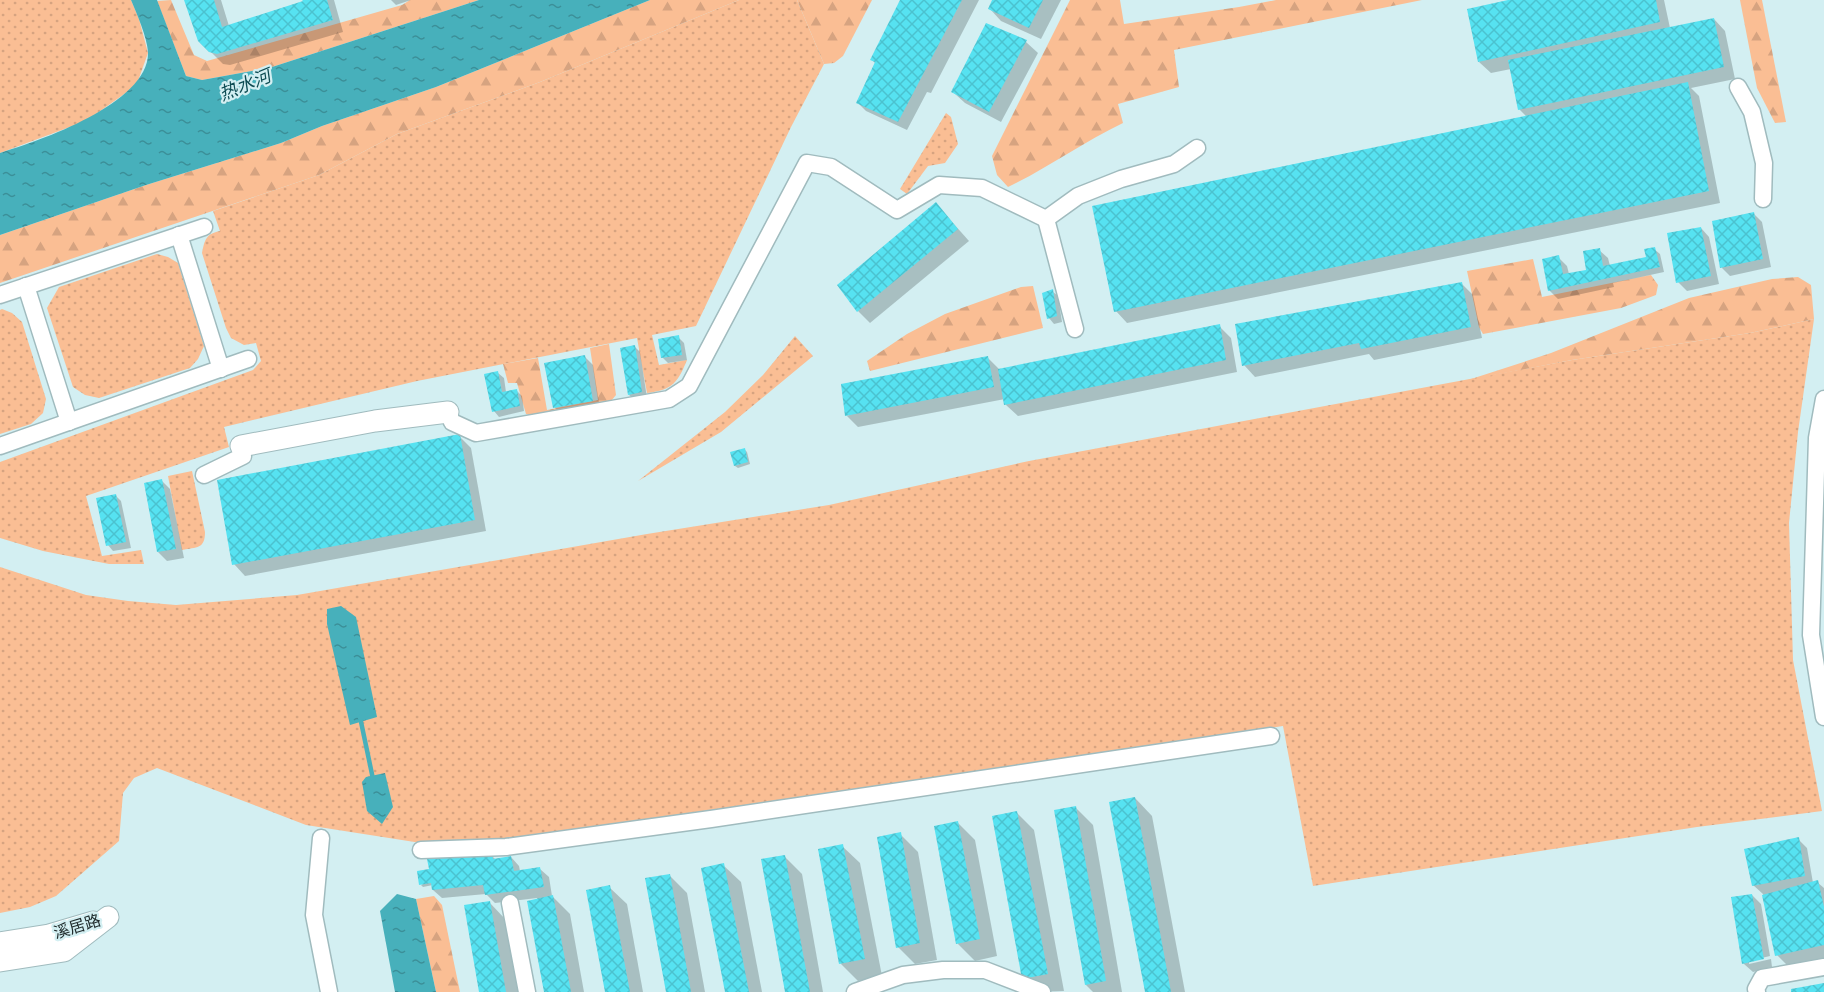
<svg xmlns="http://www.w3.org/2000/svg" width="1824" height="992" font-family="'Varela Round','Noto Sans SC',sans-serif">
<defs>
<pattern id="grass-dots" width="8" height="8" patternUnits="userSpaceOnUse" patternTransform="scale(1.5)"><rect width="8" height="8" fill="#fabe94"/><path d="M2 2h.1M6 6h.1" fill="none" stroke="#d6a380" stroke-width="1.8" stroke-linecap="round"/></pattern>
<pattern id="forest-firs" width="22" height="20" patternUnits="userSpaceOnUse" patternTransform="scale(1.5)"><rect width="22" height="20" fill="#fabe94"/><path d="M5 1l3.5 6h-7zM16 11l3.5 6h-7z" fill="#d6a380"/></pattern>
<pattern id="water-ripples" width="26" height="14" patternUnits="userSpaceOnUse" patternTransform="scale(1.5)"><rect width="26" height="14" fill="#47b0bb"/><path d="M2 4q2-2 4 0t4 0M15 11q2-2 4 0t4 0" fill="none" stroke="#3b8f98"/></pattern>
<pattern id="building-cross-hatch" width="8" height="8" patternUnits="userSpaceOnUse" patternTransform="scale(1.5)"><rect width="8" height="8" fill="#56e2f1"/><path d="M0 0l8 8M0 8l8-8" fill="none" stroke="#4bc2cf"/></pattern>
</defs>
<rect width="100%" height="100%" fill="#d3eff2"/>
<g fill="url(#grass-dots)">
<polygon points="0,0 131,0 139,19 148,53 138,81 130,90 86,121 0,153"/>
<path d="M739 0H797L824 64 791 127 696 326 652 335 659 365 687 360C678 382 673 390 647 393L637 338 417 381 224 427 229 447 86 496 102 556 141 550 144 564H109L43 551 0 538V462L253 370 261 361 256 343 244 345 231 338 226 328 202 253C205 239 206 234 220 231L213 211 319 175 397 134 540 82Z"/>
<polygon points="946,113 951,117 958,144 945,163 928,166 907,194 900,189"/>
<polygon points="157,254 168,257 178,263 204,346 198,359 190,368 99,398 85,395 73,387 47,308 59,287"/>
<polygon points="2,309 12,313 22,322 46,399 43,413 31,424 0,434 0,310"/>
<polygon points="1814,319 1798,432 1789,523 1793,660 1822,811 1697,827 1313,886 1283,726 527,837 421,843 306,825 157,768 134,778 123,793 119,841 56,896 30,907 0,913 0,567 86,595 128,601 176,605 297,595 647,534 829,505 1029,461 1572,360 1750,333"/>
<polygon points="795,336 813,356 721,432 638,481 725,412 763,375"/>
<path d="M192 471 205 532C205 549 197 547 182 550L168 476Z"/>
</g>
<g fill="url(#forest-firs)">
<polygon points="171,0 194,55 207,61 402,5 410,0 479,0 269,68 202,80 186,76 157,1"/>
<polygon points="650,0 739,0 540,82 397,134 319,175 0,283 0,235 146,185 281,143 322,126 436,87"/>
<polygon points="797,0 872,0 843,56 834,63 824,64"/>
<path d="M1070 0H1120L1124 24 1239 7 1276 0H1422L1174 50 1179 87 1118 104 1123 123C1083 142 1048 168 1008 187L997 175 992 156Z"/>
<polygon points="1740,0 1762,0 1786,122 1775,123 1757,88"/>
<polygon points="1533,259 1542,297 1651,275 1658,285 1656,295 1621,308 1483,334 1479,327 1467,271"/>
<polygon points="1798,277 1811,285 1814,319 1750,333 1572,360 1468,380 1551,353 1689,298 1772,279"/>
<polygon points="1033,286 1043,328 870,371 867,361 907,334 945,314 1021,287"/>
<polygon points="609,344 616,395 611,401 533,416 526,414 517,383 508,383 503,364 538,358 547,410 598,400 590,348"/>
<polygon points="434,896 442,905 460,992 436,992 416,899"/>
</g>
<g fill="url(#water-ripples)">
<path d="M131 0H157L186 76 202 80 269 68 479 0H650L436 87 322 126 281 143 146 185 0 235V153C40 141 150 103 148 52 147 37 137 14 131 0Z"/>
<polygon points="341,606 356,617 377,717 350,725 327,624 327,609"/>
<polygon points="385,773 393,807 382,824 367,811 362,782 366,777"/>
<polygon points="397,894 416,899 436,992 395,992 380,911"/>
</g>
<g fill="#0003">
<polygon points="182,0 221,0 229,26 304,2 304,0 334,0 343,32 230,65 223,64 199,40 185,0"/>
<polygon points="391,0 411,0 396,5"/>
<polygon points="902,0 979,0 931,93 927,92 907,130 866,111 858,103 876,64 872,60"/>
<polygon points="994,0 1061,0 1041,39 1001,21 990,9"/>
<polygon points="1515,0 1664,0 1670,28 1714,19 1725,31 1735,79 1691,88 1699,96 1720,203 1127,323 1116,311 1527,117 1519,109 1511,69 1491,73 1479,62"/>
<polygon points="1026,42 1038,53 1001,122 965,103 953,92"/>
<polygon points="936,204 969,241 870,323 858,311 839,285"/>
<polygon points="1754,214 1762,222 1771,267 1730,276 1721,267"/>
<polygon points="1701,228 1709,237 1719,284 1687,291 1678,282"/>
<polygon points="1654,249 1660,254 1664,272 1613,283 1614,287 1558,299 1549,290 1558,257 1567,266 1569,274 1588,271 1599,250 1608,258 1610,266 1648,258"/>
<polygon points="1461,283 1473,295 1482,338 1374,360 1369,354 1255,377 1244,365"/>
<polygon points="1052,291 1058,296 1062,322 1054,324 1049,318 1044,294"/>
<polygon points="1219,326 1231,338 1237,372 1018,416 1006,405 1005,399 858,427 847,416 988,358 1000,370"/>
<polygon points="678,337 684,343 687,360 668,363 663,358 660,340"/>
<polygon points="635,347 640,352 647,398 635,400 629,395"/>
<polygon points="585,357 593,365 600,409 563,416 554,407"/>
<polygon points="498,373 504,378 506,392 516,390 522,396 524,411 499,417 494,411"/>
<polygon points="459,436 471,448 486,531 245,576 234,564"/>
<polygon points="744,449 747,452 750,464 738,468 735,466 732,453"/>
<polygon points="162,481 170,489 184,558 167,561 158,552"/>
<polygon points="115,495 121,501 131,548 113,551 108,545"/>
<polygon points="1135,798 1152,816 1185,992 1147,992"/>
<polygon points="1076,808 1093,825 1122,992 1093,992 1086,985"/>
<polygon points="1017,813 1034,830 1064,991 1037,992 1024,978"/>
<polygon points="958,823 975,840 997,956 975,961 957,943"/>
<polygon points="900,834 918,852 937,960 915,964 898,947"/>
<polygon points="1798,839 1807,848 1813,883 1817,882 1824,888 1824,959 1789,967 1777,955 1763,894 1753,885"/>
<polygon points="842,846 860,863 882,976 858,981 840,963"/>
<polygon points="491,855 496,860 511,857 519,866 520,871 540,869 549,877 552,896 570,914 584,992 546,992 537,898 495,903 486,894 442,898 433,890 433,885 423,887 421,885"/>
<polygon points="785,857 802,874 823,992 787,992"/>
<polygon points="723,865 741,882 762,992 726,992"/>
<polygon points="670,876 687,893 705,992 667,992"/>
<polygon points="609,887 627,904 643,992 606,992"/>
<polygon points="1752,895 1761,904 1770,956 1749,961 1749,964 1771,959 1772,967 1753,972 1744,964"/>
<polygon points="490,903 507,921 520,992 480,992"/>
</g>
<g fill="none" stroke-linecap="round" stroke-linejoin="round">
<polyline stroke="#47b0bb" stroke-width="4.5" points="360,717 373,779"/>
</g>
<g fill="url(#building-cross-hatch)">
<polygon points="184,0 214,0 222,27 303,1 302,0 327,0 333,20 217,54 209,52 198,41"/>
<polygon points="900,0 962,0 898,122 856,103 875,62 870,60"/>
<polygon points="992,0 1043,0 1029,28 988,9"/>
<polygon points="1508,0 1656,0 1660,22 1478,62 1467,9"/>
<polygon points="1714,18 1724,67 1518,110 1508,60"/>
<polygon points="986,23 1027,40 989,112 951,92"/>
<polygon points="1688,82 1709,191 1114,312 1092,206"/>
<polygon points="936,202 958,229 857,312 837,285"/>
<polygon points="1754,212 1763,259 1720,268 1712,221"/>
<polygon points="1701,227 1711,276 1676,283 1667,233"/>
<polygon points="1655,247 1660,267 1548,291 1542,259 1559,255 1563,274 1586,270 1583,251 1600,248 1603,266 1646,257 1644,249"/>
<polygon points="1462,282 1471,327 1361,349 1359,343 1242,366 1235,324"/>
<polygon points="1053,289 1057,316 1047,319 1042,293"/>
<polygon points="1220,324 1226,360 1004,405 998,369"/>
<polygon points="679,335 682,355 661,358 658,339"/>
<polygon points="635,345 642,392 628,395 620,348"/>
<polygon points="585,355 593,401 553,408 544,363"/>
<polygon points="988,356 994,387 845,416 841,384"/>
<polygon points="498,371 502,392 517,389 520,406 492,412 484,374"/>
<polygon points="460,434 475,520 232,565 217,480"/>
<polygon points="745,448 748,462 734,466 730,452"/>
<polygon points="162,479 176,549 157,552 144,483"/>
<polygon points="116,494 126,542 106,546 96,498"/>
<polygon points="1135,797 1171,992 1145,992 1109,802"/>
<polygon points="1076,806 1106,981 1085,985 1054,810"/>
<polygon points="1017,811 1048,974 1022,979 992,816"/>
<polygon points="958,821 980,939 956,944 934,826"/>
<polygon points="901,832 920,943 896,948 877,837"/>
<polygon points="1799,837 1805,876 1752,886 1744,849"/>
<polygon points="843,844 865,959 839,964 818,849"/>
<polygon points="492,854 493,859 511,856 514,871 540,867 544,887 485,895 483,885 432,890 431,883 419,885 417,871 429,869 427,859"/>
<polygon points="785,855 810,992 785,992 761,859"/>
<polygon points="724,863 749,992 725,992 701,868"/>
<polygon points="670,874 691,992 666,992 645,878"/>
<polygon points="1818,880 1824,907 1824,945 1775,956 1762,895"/>
<polygon points="610,885 630,992 605,992 586,890"/>
<polygon points="1752,894 1764,959 1742,964 1731,897"/>
<polygon points="553,895 571,992 544,992 527,901"/>
<polygon points="490,901 506,992 479,992 464,905"/>
<polygon points="1824,983 1824,992 1791,992 1791,989"/>
</g>
<g fill="none" stroke-linecap="round" stroke-linejoin="round">
<defs>
<g id="minor">
<polyline points="1738,87 1752,112 1764,163 1763,199"/>
<polyline points="179,235 221,369"/>
<polyline points="26,286 69,422"/>
<polyline points="0,295 204,227"/>
<polyline points="1075,329 1046,219 1078,196 1121,179 1174,164 1197,148"/>
<polyline points="1824,399 1817,438 1811,635 1824,717"/>
<polyline points="448,412 452,422 476,433 669,399 689,386 807,163 831,167 897,210 939,185 982,188 1046,219"/>
<polyline points="0,446 248,359"/>
<polyline points="204,475 243,456 241,446"/>
<polyline points="321,838 314,915 329,992"/>
<polyline points="421,850 506,847 711,819 1271,736"/>
<polyline points="510,903 527,992"/>
<polyline points="855,992 903,975 943,970 985,970 1042,992"/>
<polyline points="1757,992 1756,989 1762,978 1824,967"/>
</g>
<g id="tertiary">
<polyline points="241,446 375,421 448,412"/>
<polyline points="0,943 49,935 93,922"/>
<polyline points="0,961 64,951 108,917"/>
</g>
</defs>
<use href="#minor" stroke="#a0bbbe" stroke-width="19"/>
<use href="#tertiary" stroke="#a0bbbe" stroke-width="23"/>
<use href="#minor" stroke="#fff" stroke-width="16"/>
<use href="#tertiary" stroke="#fff" stroke-width="21"/>
</g>
<g text-anchor="middle" stroke-width="4.5" stroke-linejoin="round" paint-order="stroke">
<g font-size="16" fill="#212c2d" stroke="#d3eff2">
<text transform="translate(77 926) rotate(-17)" y="6">溪居路</text>
</g>
<g font-size="18" font-style="italic" fill="#0e4c53" stroke="#d3eff2">
<text transform="translate(245 85) rotate(-22)" y="6">热水河</text>
</g>
</g>
</svg>
